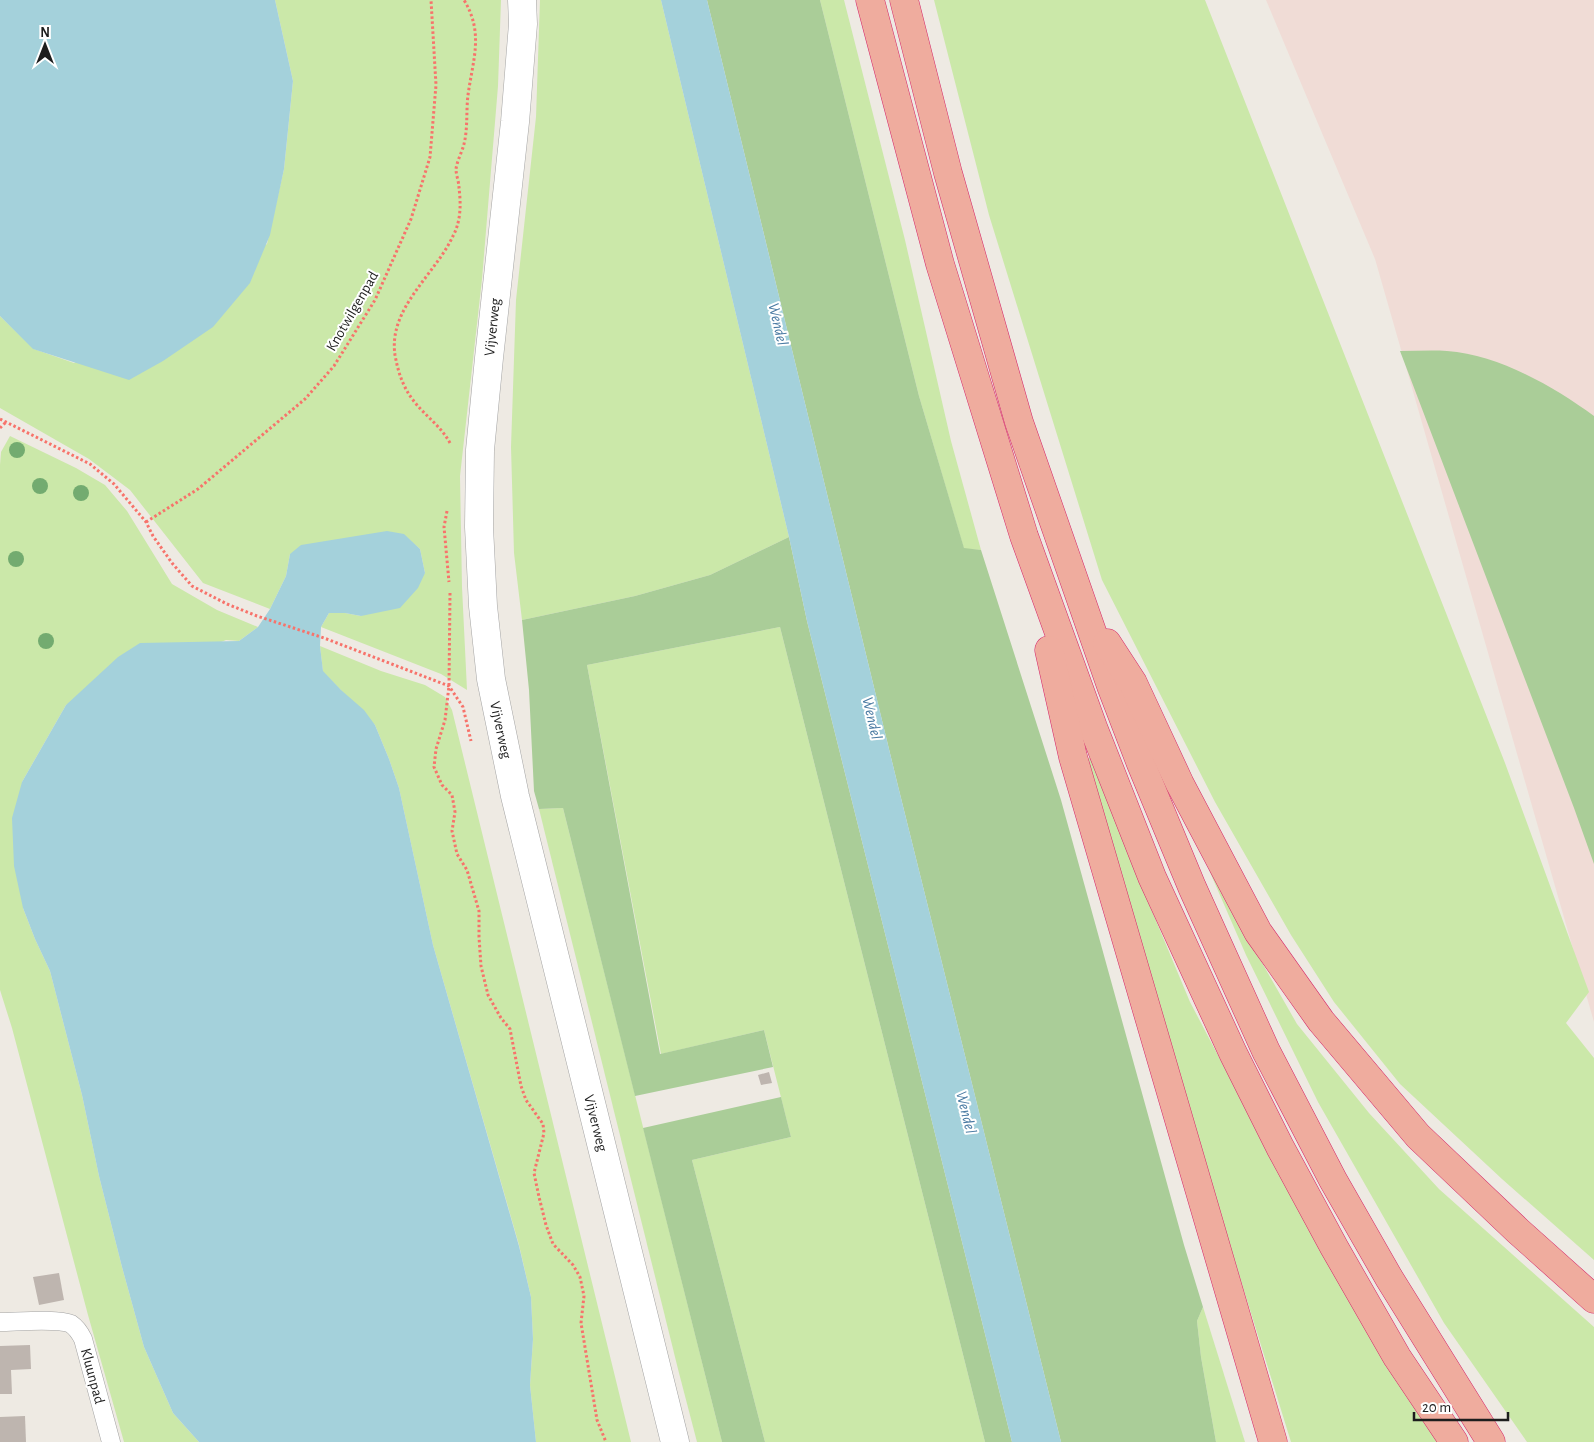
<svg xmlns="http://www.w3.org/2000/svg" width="1594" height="1442" font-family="'Alegreya Sans',sans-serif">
<rect width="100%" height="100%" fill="#eeeae3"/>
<polygon fill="#f0dcd6" points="1266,0 1594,0 1594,1022 1375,259"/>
<g fill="#cbe8a9">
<polygon points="275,0 501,0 498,86 482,279 460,476 462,587 467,690 441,674 321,627 329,613 345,613 361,616 425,573 420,549 404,535 290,554 286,576 270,609 203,583 130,490 89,459 0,408 0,316 34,349 74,363 267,244 284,169 293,81"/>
<polygon points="540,0 661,0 789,537 710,575 635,596 522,620 514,553 511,447 516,300 536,117"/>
<polygon points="820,0 844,0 905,240 951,441 981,550 964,549 919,396"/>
<polygon points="934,0 1205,0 1505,763 1589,992 1566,1023 1594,1058 1594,1260 1502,1179 1400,1084 1334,1002 1291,935 1215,802 1102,580 989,215"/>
<polygon points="10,436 76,468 105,485 127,511 172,584 217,610 258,627 239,641 226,640 66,705 22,782 23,908 35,939 50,971 82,1095 99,1176 122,1267 144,1347 173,1413 199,1442 124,1442 88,1315 12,1028 0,990 0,465 1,452"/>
<polygon points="780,627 985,1442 765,1442 692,1160 791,1137 764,1030 661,1054 587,665"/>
<polygon points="320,646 381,671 425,685 445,697 452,710 631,1442 536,1442 530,1385 533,1339 531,1297 519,1245 433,945 399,788 389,759 375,725 323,672"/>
<polygon points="1092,757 1139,880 1190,1002 1313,1236 1441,1442 1291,1442 1080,762"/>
<polygon points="563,808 722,1442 697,1442 679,1373 539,809"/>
<polygon points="1209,870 1297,1024 1369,1113 1439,1189 1594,1327 1594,1442 1527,1442 1444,1323 1318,1102 1246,955"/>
<polygon points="1203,1307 1245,1442 1216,1442 1201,1357 1197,1321"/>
</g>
<g fill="#aacd98">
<polygon points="707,0 820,0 919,396 964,548 981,550 1061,800 1184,1245 1203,1307 1197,1321 1201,1357 1216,1442 1061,1442 897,782"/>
<path d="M1400 351C1416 351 1432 350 1447 351 1499 355 1553 386 1594 416V864L1574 808Z"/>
<polygon points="789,537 807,621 1012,1442 985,1442 780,627 587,665 660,1054 764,1030 773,1067 635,1096 563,808 539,809 534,791 529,690 522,620 635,596 710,575"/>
<polygon points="781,1097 791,1137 692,1160 765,1442 722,1442 643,1128"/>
</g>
<g fill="#a4d1db">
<polygon points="0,0 275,0 293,81 284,169 270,235 250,283 213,327 163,361 129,380 33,349 0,316"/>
<polygon points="661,0 707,0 897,782 1061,1442 1012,1442 807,621 789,537"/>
<polygon points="387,531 404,534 420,549 425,573 418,588 400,608 361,616 345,613 329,613 321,627 320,646 323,671 341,690 364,710 375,725 389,759 399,788 433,945 519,1246 531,1297 533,1339 530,1385 536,1442 199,1442 173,1413 144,1347 122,1267 99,1176 82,1095 50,971 35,939 23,908 14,866 12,818 22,782 66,705 118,657 140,643 239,641 258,627 270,609 286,576 290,554 301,545"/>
</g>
<g fill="#beb5af">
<polygon points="769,1072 772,1083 761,1085 758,1075"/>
<polygon points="59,1273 64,1300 39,1305 33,1277"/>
<polygon points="30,1345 31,1369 11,1370 12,1394 0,1394 0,1346"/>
<polygon points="25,1416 26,1442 0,1442 0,1417"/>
</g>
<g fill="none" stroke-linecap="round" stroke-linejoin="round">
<defs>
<path id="service" d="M0 1322C16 1322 58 1318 71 1324 77 1328 80 1333 83 1339L111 1442"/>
<polyline id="minor" points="522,0 523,24 515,122 489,358 480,450 479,527 483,606 491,679 515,796 675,1442"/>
<g id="trunk">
<polyline points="870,0 940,264 1024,536 1093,727 1152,877 1233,1053 1280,1147 1334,1247 1397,1357 1454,1442"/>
<polyline points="904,0 948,173 1019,422 1111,686 1141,764 1192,887 1266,1051 1333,1180 1389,1278 1491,1442"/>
<polyline points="1107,643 1133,683 1180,784 1258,932 1321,1021 1418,1136 1518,1231 1594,1299"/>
<polyline points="1049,650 1073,757 1273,1442"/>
</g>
</defs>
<use href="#service" stroke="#a4a4a4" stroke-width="19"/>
<use href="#minor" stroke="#a4a4a4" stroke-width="29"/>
<use href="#trunk" stroke="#d4276b" stroke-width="29"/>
<g stroke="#f7736b" stroke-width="3" stroke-dasharray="2.5 2.5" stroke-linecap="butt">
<polyline points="0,419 90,464 114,484 146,522 153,536 172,563 192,586 227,604 257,616 324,638 449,686 463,707 471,741"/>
<polyline points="0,428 6,422"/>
<path d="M450 443C441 426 425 416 413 400 403 387 398 372 395 355 388 308 435 275 453 236 461 221 461 204 459 188 459 182 456 175 456 169 457 161 462 152 464 144 468 128 466 111 468 95 473 59 484 33 464 0"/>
<polyline points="447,511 444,527 449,582"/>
<polyline points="146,522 198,489 305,399 334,366 375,300 411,219 430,157 436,85 431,0"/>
<polyline points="450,593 449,686 445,720 436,749 434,767 442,785 452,795 455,812 452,831 457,854 467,870 479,911 479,937 481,966 488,995 501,1018 510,1029 521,1086 526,1100 543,1124 544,1133 534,1173 539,1197 546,1225 553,1244 573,1265 580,1277 584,1296 581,1323 597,1420 606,1442"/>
</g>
<use href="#service" stroke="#fff" stroke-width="18"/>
<use href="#minor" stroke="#fff" stroke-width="28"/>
<use href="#trunk" stroke="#efac9e" stroke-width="28"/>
</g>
<g fill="#73ab70">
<circle cx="17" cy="450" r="8"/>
<circle cx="40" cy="486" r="8"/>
<circle cx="81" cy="493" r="8"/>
<circle cx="16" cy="559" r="8"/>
<circle cx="46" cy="641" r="8"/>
</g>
<g text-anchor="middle" stroke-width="4" stroke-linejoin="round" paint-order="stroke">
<g font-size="15" fill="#1d1d1d" stroke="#fff">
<text transform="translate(352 311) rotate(-60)" y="5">Knotwilgenpad</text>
<text transform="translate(492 327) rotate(-84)" y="5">Vijverweg</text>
<text transform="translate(501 730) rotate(78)" y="5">Vijverweg</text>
<text transform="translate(596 1123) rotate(76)" y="5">Vijverweg</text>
<text transform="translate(93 1376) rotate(75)" y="5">Kluunpad</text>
</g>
<g font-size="16" font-style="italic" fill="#497aa2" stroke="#fff">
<text transform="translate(779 324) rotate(77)" y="6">Wendel</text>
<text transform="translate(873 718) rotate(77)" y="6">Wendel</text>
<text transform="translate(967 1112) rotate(76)" y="6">Wendel</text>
</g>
</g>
<g transform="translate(45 45)" stroke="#ffffff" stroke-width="4" paint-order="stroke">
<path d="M0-4L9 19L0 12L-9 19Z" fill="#1d1d1d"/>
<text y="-8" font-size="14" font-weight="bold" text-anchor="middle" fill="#1d1d1d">N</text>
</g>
<path d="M1414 1412v8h94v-8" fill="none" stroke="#1d1d1d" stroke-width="2.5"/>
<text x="1422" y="1412" font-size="15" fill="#1d1d1d" stroke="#ffffff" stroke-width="4" paint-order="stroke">20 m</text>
</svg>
